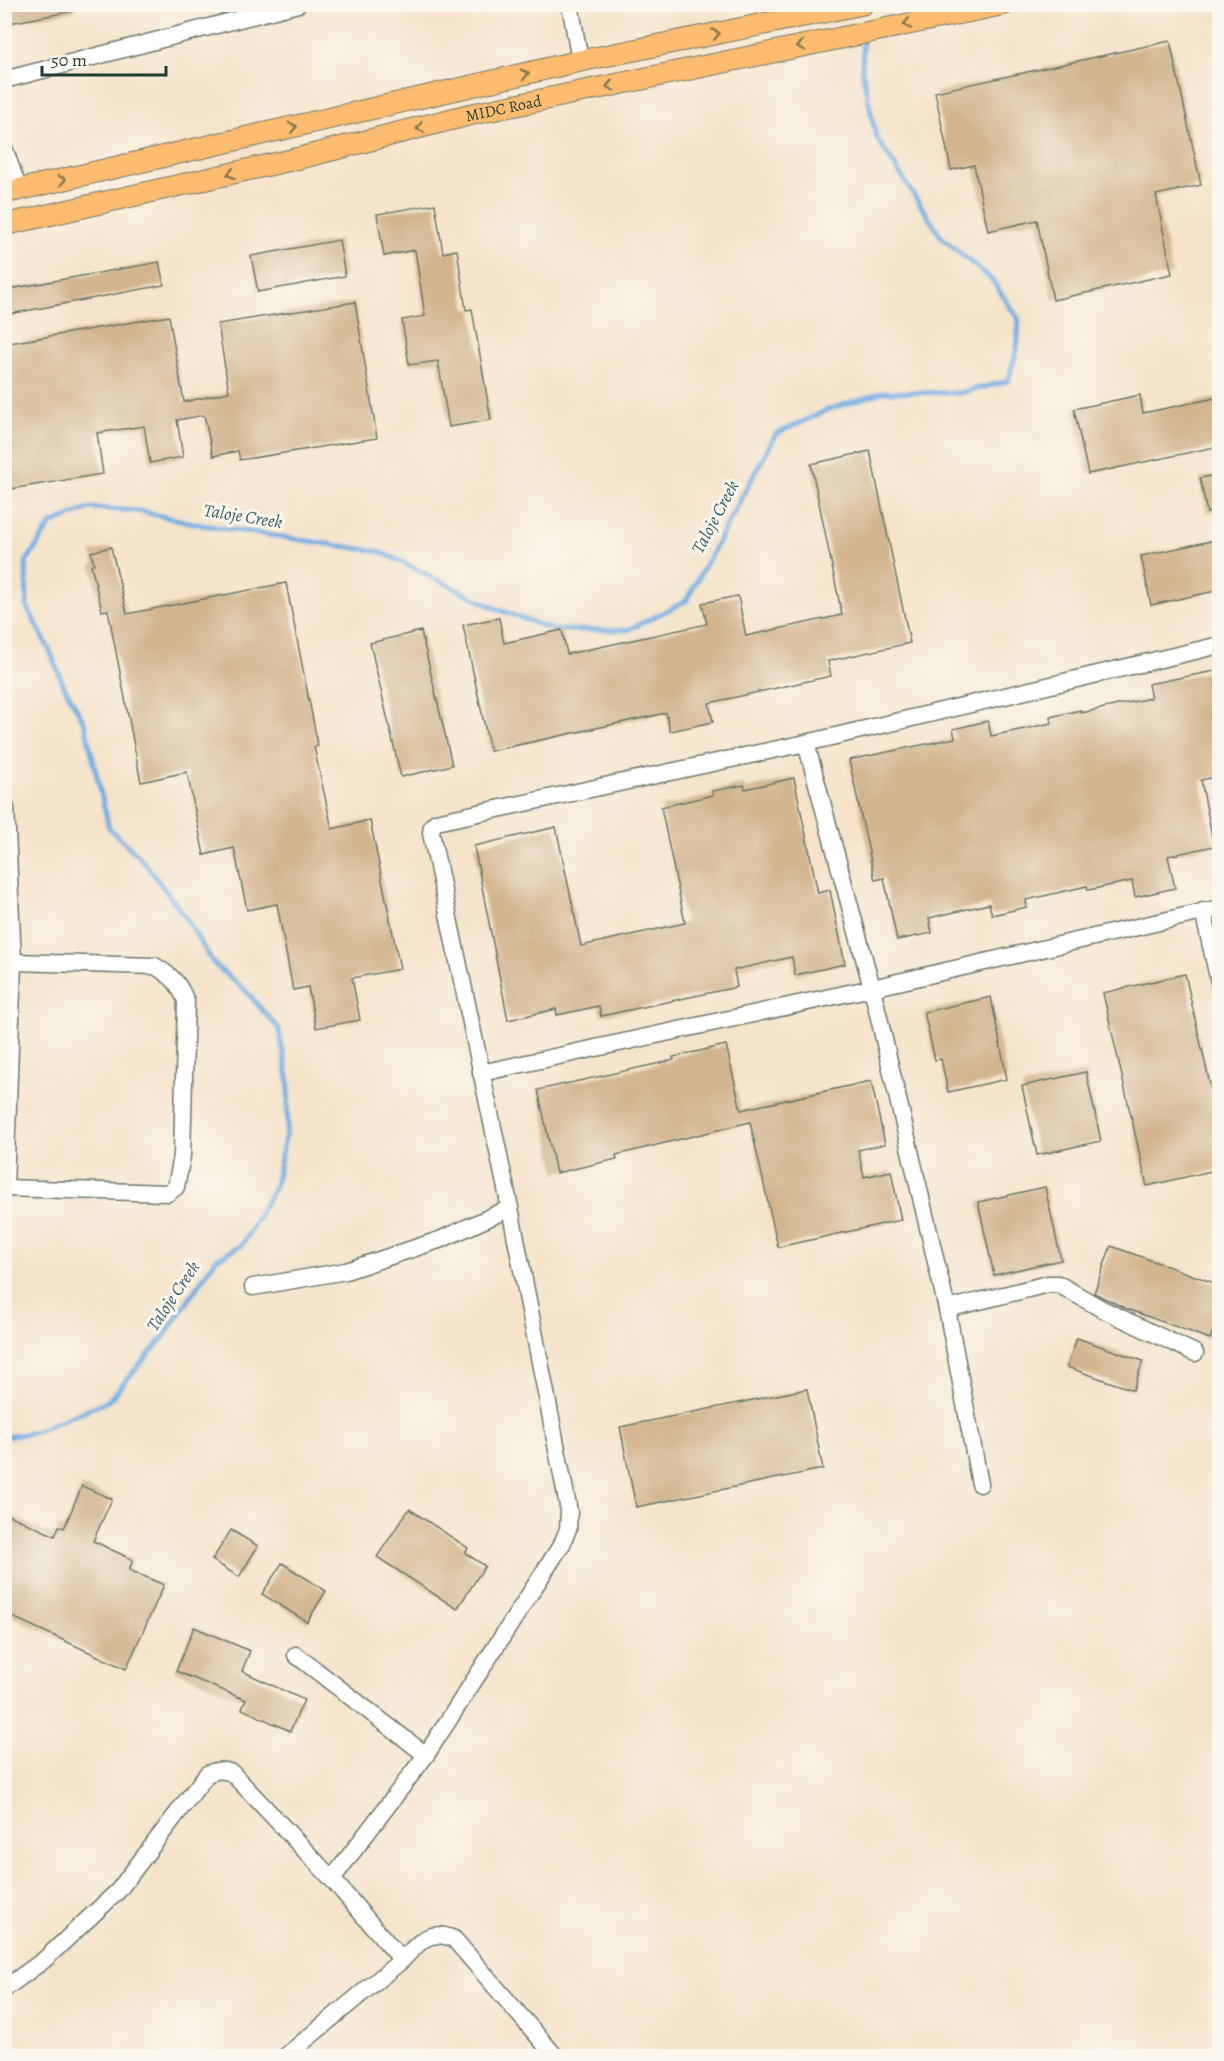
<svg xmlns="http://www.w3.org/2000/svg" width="1224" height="2061" font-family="Alegreya,serif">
<rect width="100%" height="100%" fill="#fbf7ec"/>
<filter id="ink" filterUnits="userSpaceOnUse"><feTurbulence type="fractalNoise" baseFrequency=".0167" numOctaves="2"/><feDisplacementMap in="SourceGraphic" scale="12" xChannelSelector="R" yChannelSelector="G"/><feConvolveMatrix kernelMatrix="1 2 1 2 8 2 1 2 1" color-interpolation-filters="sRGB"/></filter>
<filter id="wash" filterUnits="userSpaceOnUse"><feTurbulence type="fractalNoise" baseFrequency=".008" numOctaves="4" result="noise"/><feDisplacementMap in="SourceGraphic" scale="24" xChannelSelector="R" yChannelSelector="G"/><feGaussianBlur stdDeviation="1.35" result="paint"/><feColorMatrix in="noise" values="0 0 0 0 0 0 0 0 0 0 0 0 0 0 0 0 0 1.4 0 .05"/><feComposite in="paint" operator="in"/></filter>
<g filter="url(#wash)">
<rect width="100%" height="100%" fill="#f5e4cb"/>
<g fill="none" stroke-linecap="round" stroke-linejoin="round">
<polyline stroke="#72aee3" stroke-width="5" points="4,1437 31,1433 108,1401 163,1338 216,1259 242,1245 275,1186 287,1128 289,1083 279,1029 245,990 214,964 184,915 140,857 109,828 85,724 64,686 50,651 27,607 26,562 51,524 90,508 139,511 202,525 381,552 497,609 554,630 628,630 686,601 776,434 830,409 883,392 960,393 1008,381 1017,349 1019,320 992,280 942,238 876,137 862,69 863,39"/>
</g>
<g id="blocks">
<g fill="#d2b58f">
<polygon points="4,4 74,4 74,11 4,24"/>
<polygon points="1170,41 1201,185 1156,195 1172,274 1053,300 1037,220 988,231 974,165 951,170 935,92"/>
<polygon points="435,204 443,253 457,250 466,310 472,309 491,420 449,427 438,361 409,365 402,320 425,316 415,250 384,256 377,214"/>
<polygon points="339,240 345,276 258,292 251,256"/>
<polygon points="159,262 164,285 4,315 4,290"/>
<polygon points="355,302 377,438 240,460 238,451 213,456 204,415 177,420 183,457 150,463 144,426 97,433 103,474 4,490 4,344 169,316 184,402 229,392 218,324"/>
<polygon points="1140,395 1143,413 1220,397 1220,446 1088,474 1074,409"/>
<polygon points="870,451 910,643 828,661 831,676 709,703 713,722 670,731 666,713 490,751 463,625 499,618 504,643 562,630 567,654 707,624 702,603 738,596 746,636 842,615 811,464"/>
<polygon points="1220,474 1220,510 1207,513 1200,478"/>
<polygon points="1220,539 1220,590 1151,605 1141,556"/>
<polygon points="111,547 127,614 286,583 318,746 314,747 332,829 370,820 400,969 352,978 360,1020 316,1028 308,987 293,990 277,904 247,910 234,848 204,855 187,772 141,782 108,610 102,611 91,565 94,564 91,552"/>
<polygon points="421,631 452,765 401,777 370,643"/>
<polygon points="1220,670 1220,776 1201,780 1214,846 1168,856 1175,888 1135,897 1132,881 1088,890 1087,886 1026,900 1027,907 992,915 989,904 929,918 932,933 897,940 884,878 875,880 849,760 955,738 953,729 988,721 991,736 1052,723 1050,717 1081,710 1081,713 1151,698 1148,684"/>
<polygon points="794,778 818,893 830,890 845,964 795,975 792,957 734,970 737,987 601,1016 599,1006 557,1015 556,1009 508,1020 474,846 556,827 581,946 685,923 661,807 713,795 712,791 744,785 745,789"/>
<polygon points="1185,974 1220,1129 1220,1169 1147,1186 1103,993"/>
<polygon points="991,997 1007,1079 948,1092 941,1059 935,1060 924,1012"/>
<polygon points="726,1045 741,1110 871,1081 885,1144 858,1150 864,1177 891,1171 901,1220 778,1247 750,1122 616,1155 617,1159 556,1173 538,1090 674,1060 673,1057"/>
<polygon points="1086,1072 1101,1141 1037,1155 1022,1086"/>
<polygon points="1045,1187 1061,1260 994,1275 978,1202"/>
<polygon points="1111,1246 1220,1285 1220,1312 1210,1339 1127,1309 1094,1293"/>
<polygon points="1077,1338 1143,1361 1133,1390 1067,1367"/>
<polygon points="807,1389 823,1469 636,1507 620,1427"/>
<polygon points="82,1486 112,1499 93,1541 133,1560 129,1570 164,1585 126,1669 4,1613 4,1513 55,1536 59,1526 64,1528"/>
<polygon points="409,1509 468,1548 465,1553 485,1566 457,1609 377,1557"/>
<polygon points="231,1530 258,1546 239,1577 212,1560"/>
<polygon points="282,1563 326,1591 307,1622 262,1594"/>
<polygon points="194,1627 250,1651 242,1671 304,1700 290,1731 242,1709 246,1700 176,1671"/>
</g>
</g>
</g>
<g filter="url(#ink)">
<use href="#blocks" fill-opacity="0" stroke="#6a7769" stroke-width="1.5"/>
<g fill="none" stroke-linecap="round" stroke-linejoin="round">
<defs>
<g id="minor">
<polyline points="570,4 580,61"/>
<polyline points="4,80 298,4"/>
<polyline points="4,148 19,190"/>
<polyline points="806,743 872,988 947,1309 980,1484"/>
<polyline points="4,804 6,808 13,962 5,1188"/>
<polyline points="1203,911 1220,986"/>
<polyline points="481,1073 872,988 1220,908"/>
<path d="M4 1188 168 1193 176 1187 182 1156 186 1001C178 982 173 977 155 966L13 962"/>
<polyline points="253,1287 346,1271 442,1239 510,1208"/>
<polyline points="947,1309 1048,1284 1058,1284 1065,1288 1102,1309 1195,1353"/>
<polyline points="296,1655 426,1755"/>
<polyline points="332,1879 426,1755 562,1544 568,1529 569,1511 510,1208 431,833 432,826 436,822 806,743 1220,645"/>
<path d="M402 1960C420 1942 428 1928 454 1939L555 2056"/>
<path d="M4 1989 44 1960 118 1891 207 1774C217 1770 222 1769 232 1773L332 1879 402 1960 286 2056"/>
</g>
<g id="major">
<polyline points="4,193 580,61 863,4"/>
<path id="s1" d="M4 225 304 157 468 115 1005 4"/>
</g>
</defs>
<use href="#minor" stroke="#6a7769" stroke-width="19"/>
<use href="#major" stroke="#6a7769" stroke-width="23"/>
<use href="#minor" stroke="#fff" stroke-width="16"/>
<use href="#major" stroke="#fdbc70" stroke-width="21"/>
</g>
<defs><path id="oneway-chevron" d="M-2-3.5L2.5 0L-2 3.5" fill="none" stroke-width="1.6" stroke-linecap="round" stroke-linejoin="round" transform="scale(1.5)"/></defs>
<g stroke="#83764f">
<use href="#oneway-chevron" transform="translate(907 24) rotate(169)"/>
<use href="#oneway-chevron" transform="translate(716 34) rotate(-11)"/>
<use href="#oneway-chevron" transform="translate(801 46) rotate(168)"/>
<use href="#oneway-chevron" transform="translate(525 74) rotate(-13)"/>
<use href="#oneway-chevron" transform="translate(610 86) rotate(168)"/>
<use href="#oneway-chevron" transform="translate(293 127) rotate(-13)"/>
<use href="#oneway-chevron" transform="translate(420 128) rotate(166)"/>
<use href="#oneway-chevron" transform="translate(231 174) rotate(167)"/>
<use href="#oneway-chevron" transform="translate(62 180) rotate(-13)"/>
</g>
</g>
<g text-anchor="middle" stroke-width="6" stroke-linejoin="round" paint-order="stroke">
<g font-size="16" fill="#1f3d34" stroke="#fbf7ec">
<text dy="6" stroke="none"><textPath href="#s1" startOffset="513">MIDC Road</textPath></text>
</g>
<g font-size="18" font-style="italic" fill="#385f69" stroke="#fbf7ec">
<text transform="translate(243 516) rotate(9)" y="6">Taloje Creek</text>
<text transform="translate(715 517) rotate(-62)" y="6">Taloje Creek</text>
<text transform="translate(173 1296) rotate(-56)" y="6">Taloje Creek</text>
</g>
</g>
<rect width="1224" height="2061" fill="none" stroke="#fbf7ec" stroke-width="24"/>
<path d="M42 66v9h124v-9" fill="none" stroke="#1f3d34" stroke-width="3"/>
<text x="51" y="66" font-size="18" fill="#1f3d34" stroke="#fbf7ec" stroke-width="4.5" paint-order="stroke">50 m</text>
</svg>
